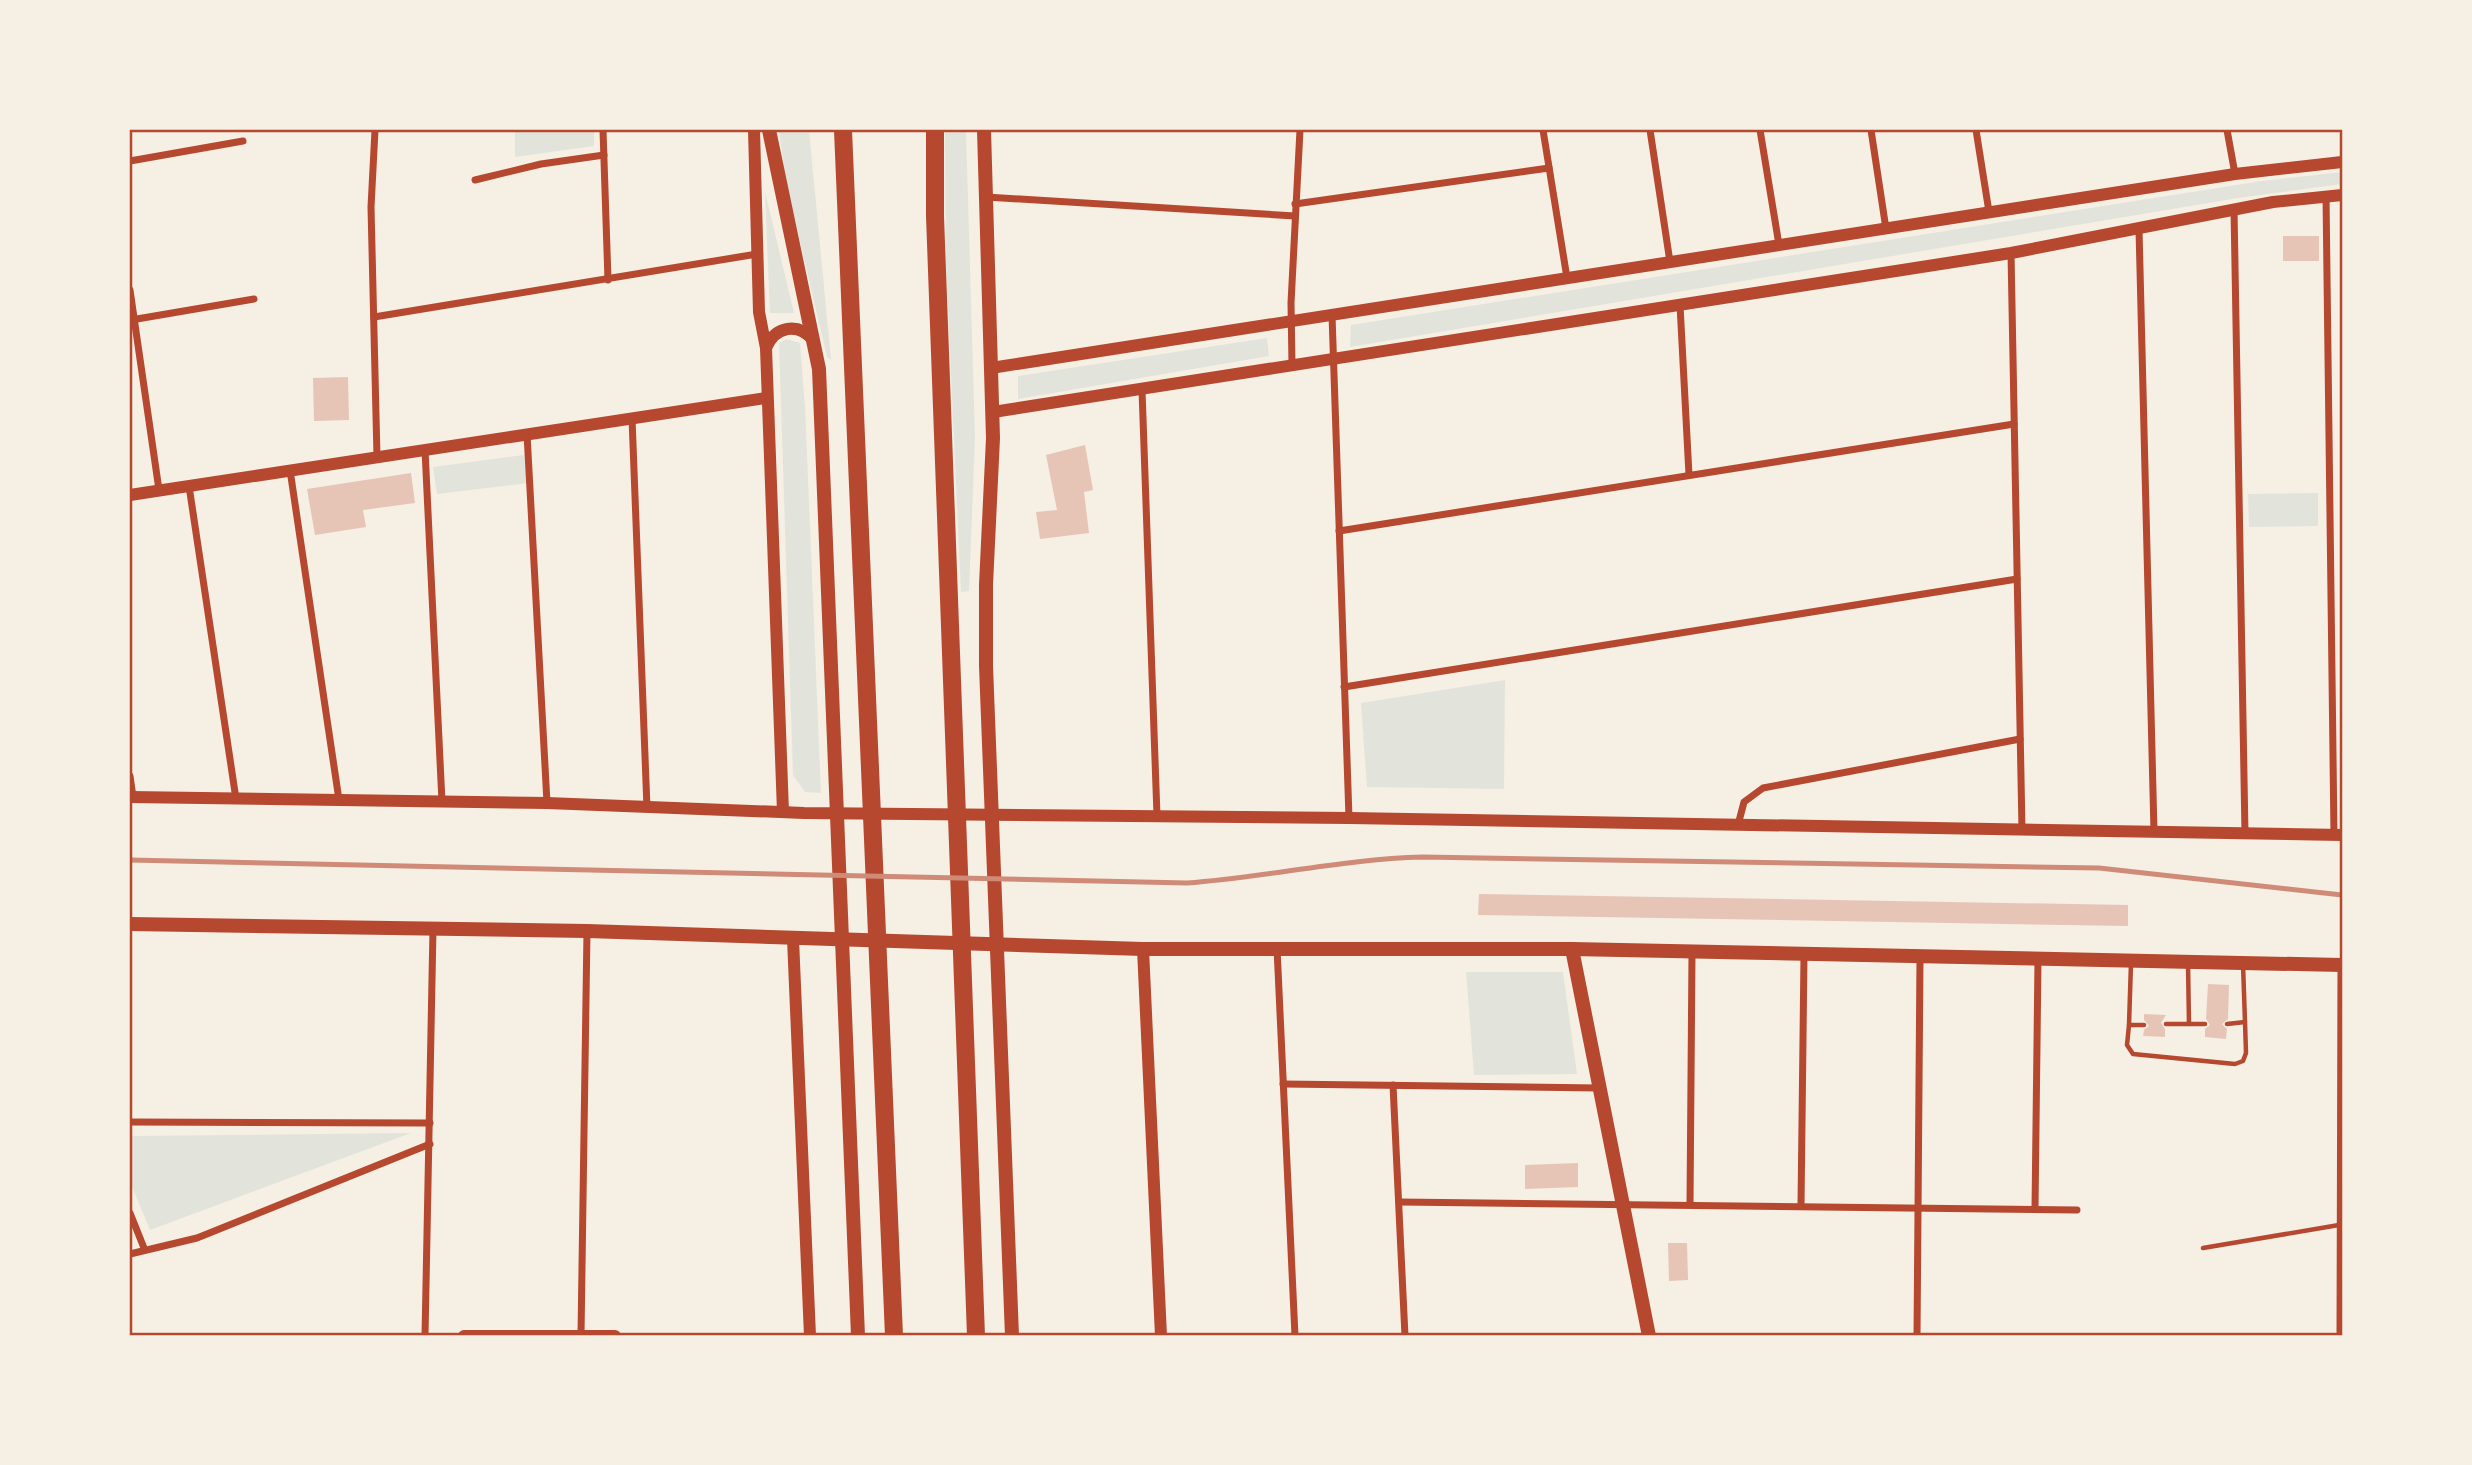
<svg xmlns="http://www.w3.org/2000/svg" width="2472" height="1465" font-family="Roboto,sans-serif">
<rect width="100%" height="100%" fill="#f6efe4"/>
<g fill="#e2e4dc">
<polygon points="515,130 594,130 594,146 515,157"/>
<polygon points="779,130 809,130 831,360 827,357 785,177"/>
<polygon points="945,130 966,130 975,438 969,591 961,592 946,265"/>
<polygon points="2342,172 2342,184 2238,198 1350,347 1351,325 2262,181"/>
<polygon points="765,192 794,313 770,313"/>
<polygon points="1267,338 1269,356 1018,399 1018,376"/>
<polygon points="787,339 800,343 805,406 821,793 805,792 793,775 779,343"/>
<polygon points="524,455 528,483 437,494 433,467"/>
<polygon points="2318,493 2318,526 2249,527 2248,494"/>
<polygon points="1505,680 1504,789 1367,787 1361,703"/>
<polygon points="1466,972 1563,972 1577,1074 1474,1075"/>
<polygon points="411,1133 150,1230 130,1182 130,1136"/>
</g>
<g fill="#e6c5b7">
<rect x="2283" y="236" width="36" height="25"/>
<polygon points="348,377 349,420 314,421 313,378"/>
<polygon points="1085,445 1093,490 1084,492 1089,533 1040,539 1036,512 1057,510 1046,455"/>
<polygon points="411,473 415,503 363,510 366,527 315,535 307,489"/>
<polygon points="1479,894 2128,905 2128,926 1478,915"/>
<polygon points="2208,984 2229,985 2228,1019 2222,1024 2227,1029 2226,1039 2205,1037 2205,1029 2210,1025 2206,1019"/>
<polygon points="2144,1014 2166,1015 2161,1023 2165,1029 2165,1037 2143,1036 2144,1030 2149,1026 2144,1020"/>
<polygon points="1578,1163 1578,1187 1525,1189 1525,1165"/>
<polygon points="1668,1243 1687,1243 1688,1280 1669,1281"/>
</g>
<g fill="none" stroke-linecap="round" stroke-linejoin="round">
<g stroke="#b5482f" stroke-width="4.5">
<polyline points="2131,963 2129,1025 2144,1025"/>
<polyline points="2188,963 2189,1024"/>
<polyline points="2166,1024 2205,1024"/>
<polyline points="2227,1024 2245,1022 2243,964"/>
<polyline points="2129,1025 2127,1045 2133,1054 2235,1064 2243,1061 2246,1053 2245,1022"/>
<polyline points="2203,1248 2339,1225"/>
</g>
<g stroke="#b5482f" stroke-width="7">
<polyline points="375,130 371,207 377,457"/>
<polyline points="603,130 608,280"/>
<polyline points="1543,130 1567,278"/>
<polyline points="1650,130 1670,262"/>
<polyline points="1760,130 1779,245"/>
<polyline points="1871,130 1886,229"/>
<polyline points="1976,130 1989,212"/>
<polyline points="2227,130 2235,174"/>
<polyline points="130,161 243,141"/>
<polyline points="475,180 541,164 604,155"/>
<polyline points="2326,196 2334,835"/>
<polyline points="986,197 1295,216"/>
<polyline points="1295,204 1549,168"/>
<polyline points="2234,209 2245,834"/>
<polyline points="2139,229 2154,832"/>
<polyline points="2011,253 2022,830"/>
<polyline points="130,290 159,490"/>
<polyline points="1680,305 1689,475"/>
<polyline points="1332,315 1349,818"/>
<polyline points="374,317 757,254"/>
<polyline points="131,320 254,299"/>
<polyline points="1292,365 1291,303 1300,130"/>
<polyline points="1142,390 1157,816"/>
<polyline points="632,418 647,808"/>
<polyline points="527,434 547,803"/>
<polyline points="425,450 442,802"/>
<polyline points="290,470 339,800"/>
<polyline points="189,486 236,799"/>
<polyline points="1339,531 2014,424"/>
<polyline points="1344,687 2017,579"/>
<polyline points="130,776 133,797"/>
<polyline points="1738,825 1744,802 1763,788 2020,739"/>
<polyline points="1277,948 1295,1336"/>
<polyline points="1283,1084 1599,1088"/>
<polyline points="1393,1085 1405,1336"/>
<polyline points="130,1122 430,1123"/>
<polyline points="1399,1202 2077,1210"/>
<polyline points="1690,1204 1692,953"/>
<polyline points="1801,1206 1804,955"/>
<polyline points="2035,1209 2038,960"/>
<polyline points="130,1213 144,1248"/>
<polyline points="130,1254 197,1238 430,1144"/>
<polyline points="581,1335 587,931"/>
<polyline points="425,1336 433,929"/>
<polyline points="1917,1336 1920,958"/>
<polyline points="2340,1336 2341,965"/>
</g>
<g stroke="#b5482f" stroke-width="12">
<polyline points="754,130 759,312 766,348 783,812"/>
<path d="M766 348C775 326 798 322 813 340"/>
<polyline points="991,368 2235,174 2342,162"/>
<polyline points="993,412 2011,253 2273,202 2342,195"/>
<polyline points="130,495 766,398"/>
<polyline points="130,797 547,803 804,813 1349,818 2342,835"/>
<polyline points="793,939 810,1336"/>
<polyline points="1143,949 1161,1336"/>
<polyline points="464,1336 615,1336"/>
</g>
<g stroke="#b5482f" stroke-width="14">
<polyline points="769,130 819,369 858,1336"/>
<polyline points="984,130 993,438 986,585 986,666 1012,1336"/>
<polyline points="130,924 587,931 1143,949 1572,949 2342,965"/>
<polyline points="1572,949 1649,1336"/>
</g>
<g stroke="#b5482f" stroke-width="18">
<polyline points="843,130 894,1336"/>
<polyline points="935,130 935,216 976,1336"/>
</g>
<path stroke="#cf8b77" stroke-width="5" d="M130 860 1187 883C1267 877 1344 859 1423 857L2099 868 2342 895"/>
</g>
<rect width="2472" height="1465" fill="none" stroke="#f6efe4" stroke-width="262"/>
<rect x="131" y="131" width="2210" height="1203" fill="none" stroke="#b5482f" stroke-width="2.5"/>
</svg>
